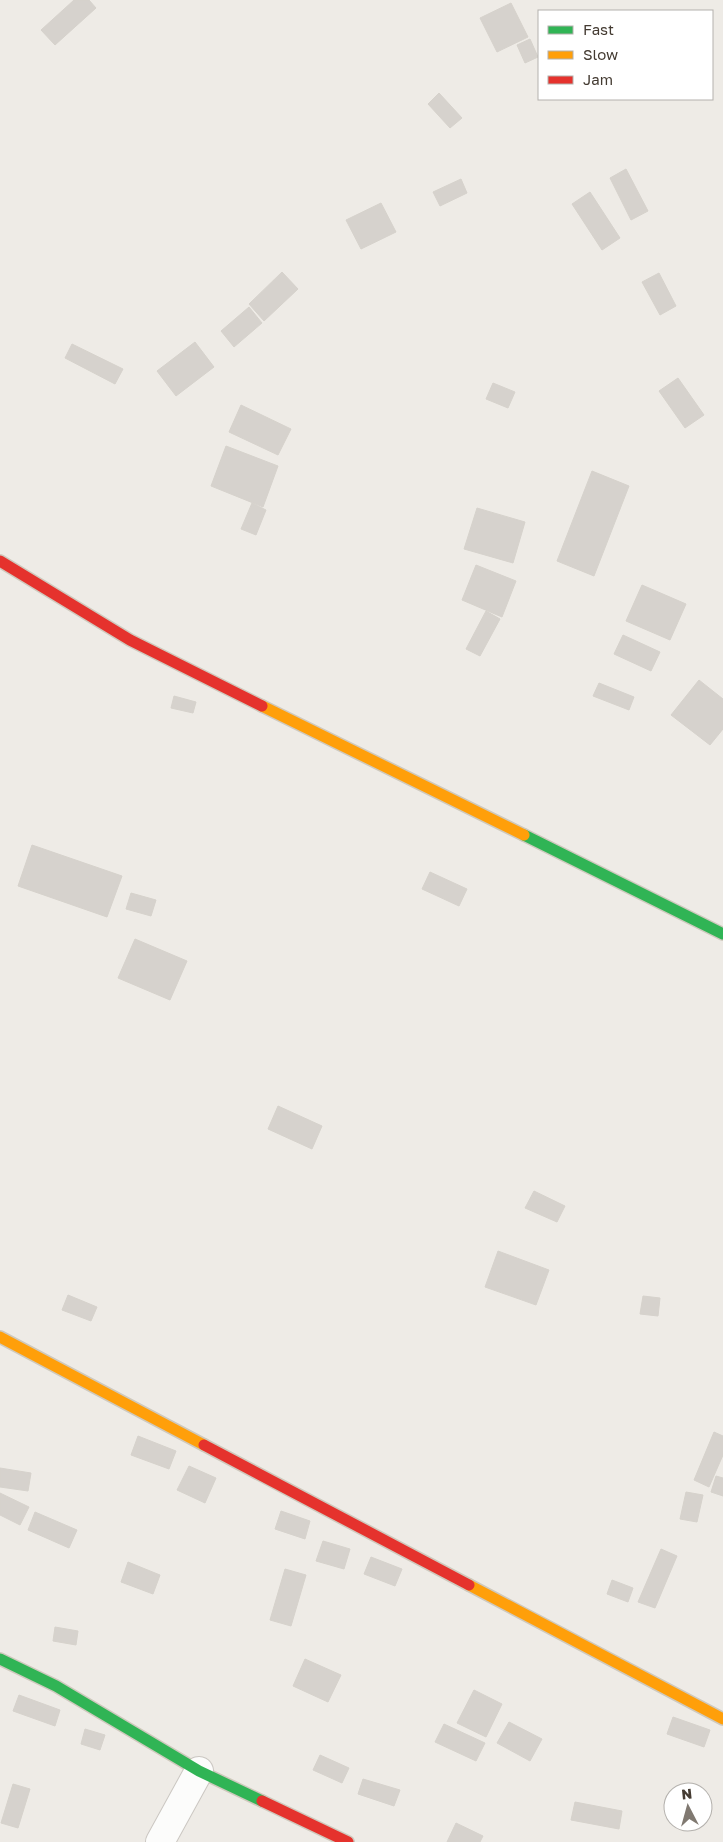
<svg xmlns="http://www.w3.org/2000/svg" width="723" height="1842" font-family="'Golos Text',sans-serif">
<rect width="100%" height="100%" fill="#eeebe6"/>
<g fill="#d6d2cd" stroke="#d6d2cc">
<polygon points="74,0 89,0 96,8 55,45 41,30"/>
<polygon points="511,3 528,37 497,52 480,18"/>
<polygon points="530,39 538,57 525,63 517,45"/>
<polygon points="439,93 462,118 450,128 428,104"/>
<polygon points="626,169 648,211 631,220 610,178"/>
<polygon points="461,179 467,193 440,206 433,192"/>
<polygon points="590,192 620,238 602,250 572,204"/>
<polygon points="381,203 396,232 361,249 346,220"/>
<polygon points="282,272 298,289 264,321 249,304"/>
<polygon points="659,273 676,306 660,315 642,282"/>
<polygon points="249,307 262,323 234,347 221,331"/>
<polygon points="195,342 214,367 176,396 157,371"/>
<polygon points="72,344 123,369 115,384 65,358"/>
<polygon points="678,378 704,415 685,428 659,391"/>
<polygon points="493,383 515,392 508,408 486,399"/>
<polygon points="241,405 291,429 278,455 229,432"/>
<polygon points="226,446 278,466 263,507 211,486"/>
<polygon points="592,471 629,486 594,576 557,561"/>
<polygon points="252,503 266,510 256,535 241,529"/>
<polygon points="477,508 525,522 513,563 464,549"/>
<polygon points="476,565 516,581 502,617 462,600"/>
<polygon points="642,585 686,604 670,640 626,621"/>
<polygon points="486,611 500,619 480,656 466,649"/>
<polygon points="623,635 660,652 651,671 614,654"/>
<polygon points="699,680 723,699 723,729 710,745 671,715"/>
<polygon points="599,683 634,697 629,710 593,696"/>
<polygon points="174,696 196,702 193,713 171,708"/>
<polygon points="32,845 122,876 107,917 18,886"/>
<polygon points="430,872 467,889 459,906 422,889"/>
<polygon points="131,893 156,900 151,916 126,909"/>
<polygon points="135,939 187,961 170,1000 118,978"/>
<polygon points="278,1106 322,1126 312,1149 268,1129"/>
<polygon points="534,1191 565,1206 557,1222 525,1208"/>
<polygon points="498,1251 549,1270 536,1305 485,1287"/>
<polygon points="68,1295 97,1307 91,1321 62,1310"/>
<polygon points="643,1296 660,1298 658,1316 640,1314"/>
<polygon points="714,1432 723,1436 723,1455 709,1487 694,1480"/>
<polygon points="138,1436 176,1451 169,1469 131,1455"/>
<polygon points="189,1466 216,1478 205,1503 177,1490"/>
<polygon points="0,1468 31,1473 28,1491 0,1487"/>
<polygon points="716,1476 723,1478 723,1496 711,1492"/>
<polygon points="686,1492 703,1495 697,1522 680,1519"/>
<polygon points="0,1493 29,1507 20,1525 0,1515"/>
<polygon points="281,1511 310,1521 305,1539 275,1529"/>
<polygon points="35,1512 77,1530 69,1548 28,1530"/>
<polygon points="323,1541 350,1549 344,1569 316,1561"/>
<polygon points="661,1549 677,1556 655,1608 638,1602"/>
<polygon points="371,1557 402,1569 395,1586 364,1574"/>
<polygon points="128,1562 160,1575 153,1594 121,1582"/>
<polygon points="285,1569 306,1575 291,1626 270,1620"/>
<polygon points="612,1580 633,1588 628,1602 607,1594"/>
<polygon points="55,1627 78,1631 76,1645 53,1641"/>
<polygon points="305,1659 341,1675 328,1702 293,1686"/>
<polygon points="474,1690 502,1704 486,1737 457,1723"/>
<polygon points="19,1695 60,1710 55,1726 13,1711"/>
<polygon points="673,1717 710,1730 704,1747 667,1734"/>
<polygon points="509,1722 542,1739 530,1761 497,1743"/>
<polygon points="444,1724 485,1743 476,1761 435,1742"/>
<polygon points="85,1729 105,1735 100,1750 81,1744"/>
<polygon points="320,1755 349,1768 342,1783 313,1770"/>
<polygon points="363,1779 400,1790 394,1806 358,1794"/>
<polygon points="13,1784 30,1789 18,1828 1,1823"/>
<polygon points="575,1802 622,1811 619,1829 571,1820"/>
<polygon points="456,1823 483,1836 480,1842 447,1842"/>
</g>
<g fill="none" stroke-linecap="round" stroke-linejoin="round">
<defs>
<polyline id="street" points="160,1842 199,1771"/>
<g id="fast">
<polyline points="524,835 723,934"/>
<polyline points="0,1659 56,1686 199,1771 262,1801"/>
</g>
<g id="slow">
<polyline points="262,706 524,835"/>
<polyline points="0,1337 204,1445"/>
<polyline points="469,1585 723,1719"/>
</g>
<g id="jam">
<polyline points="0,561 130,640 262,706"/>
<polyline points="204,1445 469,1585"/>
<polyline points="262,1801 348,1842"/>
</g>
</defs>
<use href="#street" stroke="#cbc7c2" stroke-width="30"/>
<use href="#fast" stroke="#cfc9bd" stroke-width="14"/>
<use href="#slow" stroke="#cfc9bd" stroke-width="14"/>
<use href="#jam" stroke="#cfc9bd" stroke-width="14"/>
<use href="#street" stroke="#fcfcfb" stroke-width="28"/>
<use href="#fast" stroke="#30b455" stroke-width="11"/>
<use href="#slow" stroke="#ff9f0a" stroke-width="11"/>
<use href="#jam" stroke="#e5322d" stroke-width="11"/>
</g>
<rect x="538" y="10" width="175" height="90" fill="#ffffff" stroke="#b4b1ad"/>
<rect x="548" y="26" width="25" height="8" fill="#30b455" stroke="#b4b1ad"/>
<text x="583" y="35" font-size="15" fill="#443b32">Fast</text>
<rect x="548" y="51" width="25" height="8" fill="#ff9f0a" stroke="#b4b1ad"/>
<text x="583" y="60" font-size="15" fill="#443b32">Slow</text>
<rect x="548" y="76" width="25" height="8" fill="#e5322d" stroke="#b4b1ad"/>
<text x="583" y="85" font-size="15" fill="#443b32">Jam</text>
<g transform="translate(688 1807) rotate(354)"><circle r="24" fill="#ffffff" stroke="#b4b1ad"/>
<path d="M0-4L9 19L0 12L-9 19Z" fill="#807971"/>
<text y="-8" font-size="14" font-weight="bold" text-anchor="middle" fill="#443b32">N</text>
</g>
</svg>
